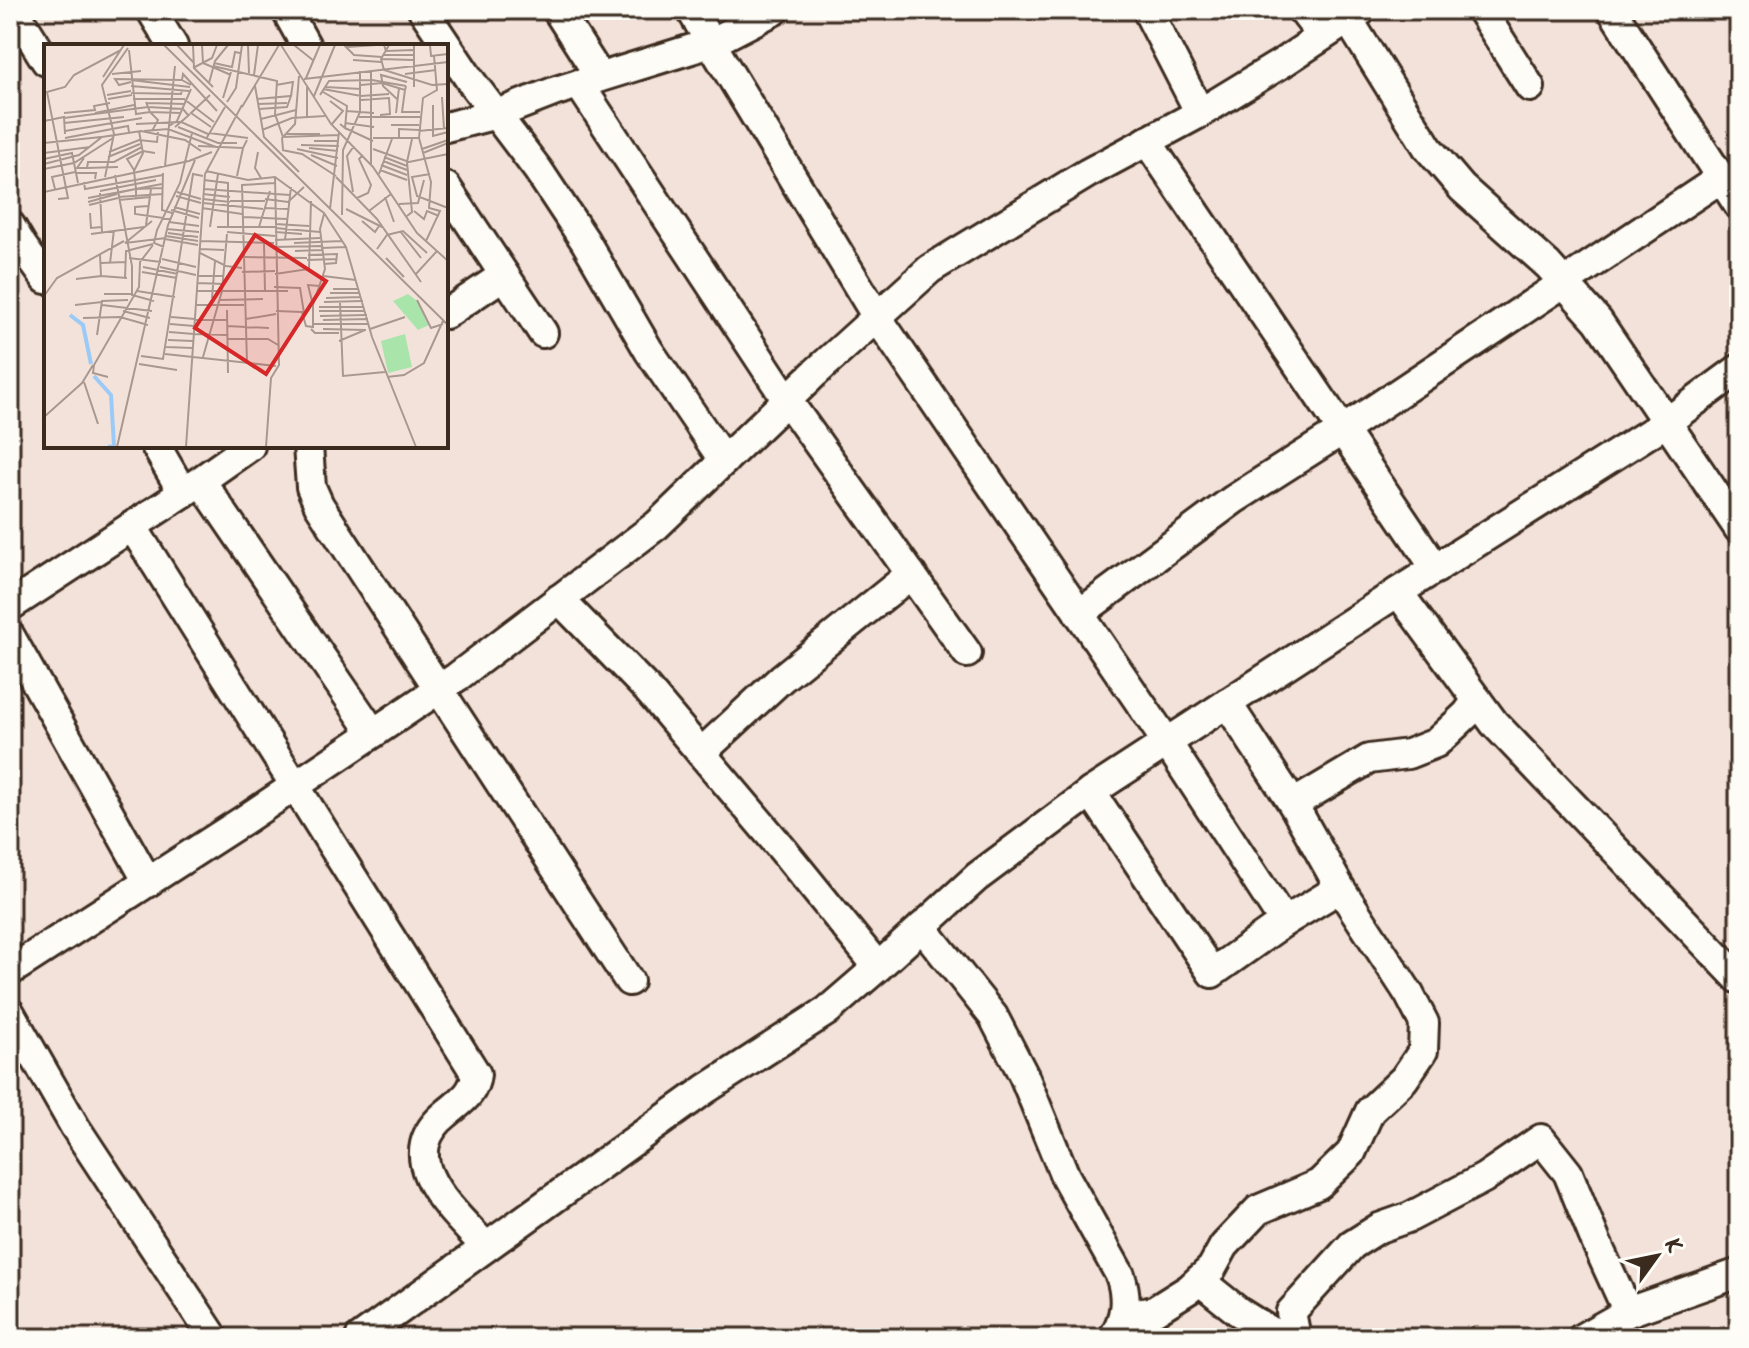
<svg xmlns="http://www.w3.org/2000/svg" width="1749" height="1348" font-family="Kalam,sans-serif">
<rect width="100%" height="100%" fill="#f3e2da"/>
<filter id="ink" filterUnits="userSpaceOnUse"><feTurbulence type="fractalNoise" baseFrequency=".0125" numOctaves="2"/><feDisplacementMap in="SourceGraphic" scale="16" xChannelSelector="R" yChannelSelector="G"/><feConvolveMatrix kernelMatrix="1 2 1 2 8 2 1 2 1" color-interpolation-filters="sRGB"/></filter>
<g filter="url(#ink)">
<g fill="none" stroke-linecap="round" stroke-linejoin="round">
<defs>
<g id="minor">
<polyline points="14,10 46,61"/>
<polyline points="151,10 173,46"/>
<polyline points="286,10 306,46"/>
<polyline points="423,10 470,80 538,170 585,241 649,351 724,461"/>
<polyline points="557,10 600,77"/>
<polyline points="691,10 877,317 1166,741 1284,922"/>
<polyline points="1147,10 1200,113"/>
<polyline points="1302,10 1322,36"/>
<polyline points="1481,10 1530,87"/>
<polyline points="1612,10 1739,206"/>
<polyline points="1348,19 1428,148 1462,188 1548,265 1598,321 1739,529"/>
<polyline points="579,84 787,400 967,653"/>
<polyline points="446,127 497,114 556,91 711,43 775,10"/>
<polyline points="1147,141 1436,569"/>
<polyline points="446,187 543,333"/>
<polyline points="10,225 23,247 46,279"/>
<polyline points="446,314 504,275"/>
<polyline points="156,446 183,493"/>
<polyline points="308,446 311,487 319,505 629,981"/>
<polyline points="201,481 373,733"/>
<path d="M132 526 476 1074C474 1094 461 1101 447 1113 390 1158 452 1210 486 1247"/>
<polyline points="1398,592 1494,723 1739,979"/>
<polyline points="559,599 647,689 783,850 878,967"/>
<polyline points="10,606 183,493 250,446"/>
<polyline points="1079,614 1233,500 1343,430 1721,178"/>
<polyline points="10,636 148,882"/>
<polyline points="701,753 782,678 911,574"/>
<polyline points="1091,792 1212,973 1284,922 1340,888"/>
<polyline points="1293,804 1369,759 1408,754 1436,743 1467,714 1477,700"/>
<path d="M922 927 993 1016 1024 1076 1065 1176 1120 1275C1128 1298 1126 1317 1113 1338"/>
<polyline points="10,971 244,820 457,677 657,525 815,373 930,269 1088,173 1200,113 1282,63 1362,10"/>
<polyline points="10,1013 75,1127 214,1338"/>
<polyline points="1199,1280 1239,1312 1271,1332 1295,1335"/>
<polyline points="1124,1316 1154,1311 1189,1289 1212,1268 1224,1246 1258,1210 1319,1184 1351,1153 1370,1111 1404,1079 1423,1051 1424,1023 1409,994 1340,888 1293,804 1227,703"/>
<polyline points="360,1338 706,1089 827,1011 878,967 977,877 1091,792 1398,592 1667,422 1739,369"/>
<polyline points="1296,1338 1291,1312 1352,1245 1379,1228 1410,1217 1484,1178 1541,1139 1568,1173 1596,1242 1628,1312"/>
<polyline points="1582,1338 1628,1312 1739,1273"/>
</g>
</defs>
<use href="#minor" stroke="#3b2a1e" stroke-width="34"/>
<use href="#minor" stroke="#fdfcf7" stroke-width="28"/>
</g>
</g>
<g transform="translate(44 44)">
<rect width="404" height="404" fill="#f3e2da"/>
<path d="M364 250 373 257 385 281 374 286 349 257ZM361 290 368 323 344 329 337 297Z" fill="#a9e5ab"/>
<path fill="none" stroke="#9ccaf7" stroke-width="4" d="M26 271 39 281 47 320M50 332 67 351 70 402 64 403"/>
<path fill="none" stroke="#a9988f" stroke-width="2" d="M120 1 404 281M133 1 150 19M149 1 150 24 169 43M158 1 159 19 187 31M204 1 205 29M237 1 287 80 329 123 373 189 404 217M250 1 270 17M300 1 310 11 338 13M340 1 342 7 369 6M345 1 337 15 340 26 388 41 404 40M370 1V43M386 1 387 12 404 10M303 3 333 1M85 6 92 70 106 68 114 76 108 87M339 11H369M337 15 369 16M309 16 337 18M170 19 188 23 191 8 196 9M169 22 233 37 231 70 239 93 295 91M149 24 168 14 173 1M327 26V120M68 30 97 27M361 30 392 26M210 31 214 1M59 33 80 1M262 34 276 1M260 35 404 18M87 36 146 43M328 36 362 42M87 38 75 41 71 35 138 36M165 39 171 17 184 1M147 41 138 36 139 30 173 67M232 41 249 38 247 52M317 41 338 39 361 46 362 42M87 42 145 47M211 42 220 93 255 128M281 43 317 45M279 45 317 52 345 50M361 46 358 68H376M279 48 303 62 301 84 296 80M87 49 137 50 138 46M63 51 87 47M166 51 147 69 167 83M276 51 285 37 328 36M270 52 291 1M398 53 400 85M179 54 187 28M64 55 88 51M89 55H140L170 78M213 55 247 52 243 63 215 65M353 55 339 42 337 31 363 38M317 56 345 54 346 70 336 71M286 57 299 67 288 80M102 58 106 68 137 69M183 58 192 44 198 1M103 59 141 60M214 60 243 59M389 61V92L404 88M198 63 235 1M302 67 330 69M20 69 51 66 50 62 66 59M51 69 90 61M352 69 355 44M146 70 137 78 164 90M315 73H376M20 74 104 63 139 65 144 71M217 75 252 66M263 75V43M0 77 20 73 21 90M20 79 80 73M301 79 330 83M92 80 137 78 131 83M347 81H375M125 82 133 77 147 45M134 83 174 99H193M301 84 329 97M218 86 248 74 281 72M21 87 98 74M100 87 124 85 172 103M375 87 404 84M165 89 204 94M242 90H276M21 94 84 82 85 88M329 94H375M162 95 181 63M355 95V85L375 86M270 97H295M0 99 57 93M257 101 295 102M154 102 199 104 203 96M265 104 294 107M239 105 238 94 251 80 255 32M253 105 294 114M329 105 365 118 404 110M378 105 404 96M238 106 258 110 292 132M65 108 95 96 113 98 114 88M214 108 211 124 217 134M0 109 46 103M379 109 404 99M267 111 293 122M64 113 96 100M340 113 363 122M40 114 33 124H43L44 118H70L98 103M0 115 28 109 30 119 69 94M339 117 363 126M0 120 35 111 58 93 97 87 141 96 157 107M337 121 363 131M121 122 131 22M43 124 74 123M0 125 30 119 34 139M90 126 83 115 99 107 111 109M336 126 363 136M162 127 204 136 231 133 280 169 302 203 328 293 372 403M31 129H52L51 135M119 129 118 166 128 169M335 130 348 95M386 130 368 133 373 152 404 164M71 131 88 222V251L110 257M193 132 199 104M61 133 70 90 58 41 84 4M292 133 333 175 377 238M160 136 184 139V183M40 138 41 145 119 131M11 145 8 133 31 128M160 145 246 151M56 147 112 136M0 148 145 117 168 108M133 148 157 155M309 148 303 112 310 102M56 149 58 188M73 149 92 145 90 127 99 109 95 87M159 150 186 153M132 152 157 159M74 153 119 150M341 153 350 178M44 154 118 140M92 154V145L118 144M313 154 324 149 327 141 315 115 319 111M14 155 24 154 3 48 21 43 30 31 77 6M159 155 186 158M221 155 244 158 260 143M75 156 106 153M186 157H221M44 158 73 150M159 159 219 165M355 160 374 159 380 136M45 161 74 154M104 162 91 163V170L126 175M130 163 156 170M158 164 198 170M220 164 244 165M286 165 295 88M302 165 340 184M127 166 155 174M325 167 347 150M370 167 380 175 383 167 395 172M46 169 47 184 58 183M298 171 299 106 316 68V27M363 172 368 168 363 118 368 95M198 173 243 175M318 177 331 188 335 182M125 178 155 182M231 180 265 182M102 181 107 145M166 183 174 130M173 183H231M215 183 226 147M231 184 276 188M123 185 155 188M356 187 377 214M183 188 231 192M231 188 258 190M124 189 154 193M47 190 100 183M122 192 154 197M121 195 154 201M231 196 276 194M241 196 247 143M156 197 230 199M382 197 396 167 385 164 387 138 375 94 379 54 393 46 390 12M81 199 122 194M81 199 108 177M220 199 221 248M250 199 298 197M120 203 110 199 113 186 136 139 148 89M230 203 277 202M277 204 302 203M156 205 180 206M333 205 343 191 359 187 383 209M251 207 278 206M156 209 182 222 198 224M264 211 293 210 292 219 280 220M198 213 263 214M85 214 117 218M342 214 360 233M118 215 152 223M263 216 293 215M57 219 81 218M66 219 70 186M99 223 134 230M116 223 152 231M98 228 133 234M198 228 231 227M231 230 265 225 267 157M371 231 393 207M57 232 83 234M154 232H179M279 232 312 236M81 234 82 207 109 200M32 235 57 232 56 211M154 239 179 240M230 243 256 244 260 269M289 245H315M93 247 131 253M153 247H244M286 249H316M60 250H88M0 252 13 234 80 197M168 254 171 217M282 254 317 253M175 256 219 255M373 256 387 284 399 280M280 258 319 257M296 258 299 332 341 328M31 261 58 258M58 261 108 267M152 261H200M269 261 264 241 276 242M275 263H320M183 266 184 329M79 267 106 274M232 267 258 268 262 282 269 283V261L281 225 276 185 280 170M275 267H321M276 272 323 271M127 273 151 275M39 274 76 273 104 281M202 275 232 270M150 276H183M279 276 324 275M126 280 150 282M269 280H325M183 282 225 284M267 285 271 289H295M279 285 322 286M326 285 361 273M125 288 150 290M150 290 183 291M53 291 58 257 84 256M183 295H224L234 301M124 296 149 297M295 297 321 286M122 303 149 304M121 310 232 322M97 312 119 315 149 130 159 132M159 313 178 247 183 190M203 319 198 141 231 139M95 320 133 326M64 333 49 329 50 321 95 243 96 218 109 201M343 333 360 331 380 319 399 277M40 338 54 380M0 373 38 339 49 321M73 403 124 181 151 116M142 403 161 130 198 61M222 403 227 334 235 321 231 133"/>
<path fill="#d62828" fill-opacity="0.15" stroke="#d62828" stroke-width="4" d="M211 191 282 237 222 330 151 284Z"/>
<rect width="404" height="404" fill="none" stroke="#3b2a1e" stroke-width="4"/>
</g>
<rect width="1749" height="1348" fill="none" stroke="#fdfcf7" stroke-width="40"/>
<rect x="20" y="20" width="1709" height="1308" fill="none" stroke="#3b2a1e" stroke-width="3" filter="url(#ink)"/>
<g transform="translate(1657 1256) rotate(57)" stroke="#fdfcf7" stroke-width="6" paint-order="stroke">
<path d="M0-6L14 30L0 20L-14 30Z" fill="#3b2a1e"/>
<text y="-12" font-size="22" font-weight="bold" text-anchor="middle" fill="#3b2a1e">K</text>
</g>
</svg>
